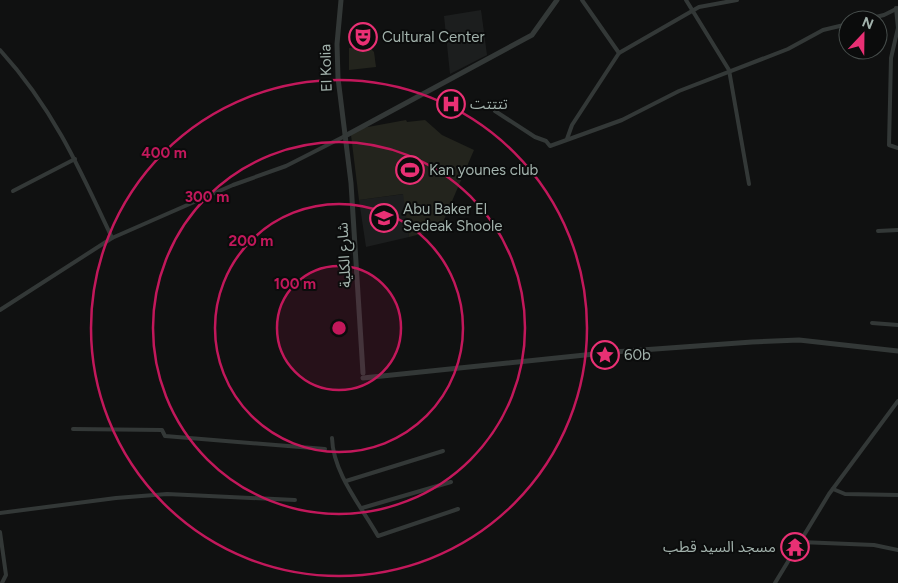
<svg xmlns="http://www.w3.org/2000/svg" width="898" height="583" font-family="Figtree,'Noto Sans Arabic',sans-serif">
<rect width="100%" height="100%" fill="#101111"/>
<g fill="#1c1e1e">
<polygon points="481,10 487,55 450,74 444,16"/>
<polygon points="404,194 409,237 366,247 359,200"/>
</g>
<g fill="#23241d">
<polygon points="349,48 371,49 374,52 376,67 349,70"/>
<polygon points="406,120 407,122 425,120 442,135 474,150 440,229 409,237 403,194 359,200 351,135 357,129"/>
</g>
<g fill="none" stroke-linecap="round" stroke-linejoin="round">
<g stroke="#333837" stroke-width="4">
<polyline points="582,0 619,53"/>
<polyline points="686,0 729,70 749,184"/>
<polyline points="896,8 898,28 891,58 889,145 898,148"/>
<polyline points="863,20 884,15 898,8"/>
<path d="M0 50C53 108 80 169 112 238"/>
<polyline points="495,111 535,137 546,141 550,146 622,120 679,91 788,49 823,30 848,24"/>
<polyline points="567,139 572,125 619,53 699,7 737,0"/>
<polyline points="13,191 75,159"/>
<polyline points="878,231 898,230"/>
<polyline points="0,310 112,238 233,185 286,166 345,136"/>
<polyline points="872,323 898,325"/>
<polyline points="73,429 162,430 165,436 325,449"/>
<path d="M332 438C333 473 361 506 378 536L458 509"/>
<polyline points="346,481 443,451"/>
<polyline points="833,489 845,494 898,495"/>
<polyline points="362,508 451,482"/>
<polyline points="0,513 116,498 167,494 295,500"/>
<polyline points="0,532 6,575 2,583"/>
<polyline points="800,542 874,545 898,550"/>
<polyline points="775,583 829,494 898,401"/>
</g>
<g stroke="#333837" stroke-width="5">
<polyline points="341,0 337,44 338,78 351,183 363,373"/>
<polyline points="345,136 532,35 557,0"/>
<polyline points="363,378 614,352 752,342 799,340 898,351"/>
</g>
</g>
<circle cx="339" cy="328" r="62" fill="#c2185b" fill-opacity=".12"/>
<g fill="none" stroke="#c2185b" stroke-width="2.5">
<circle cx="339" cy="328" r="62"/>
<circle cx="339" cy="328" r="124"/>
<circle cx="339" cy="328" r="186"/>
<circle cx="339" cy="328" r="248"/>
</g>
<defs>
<symbol id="theatre-ring" viewBox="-11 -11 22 22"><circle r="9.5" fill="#0b0c0c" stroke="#e93074" stroke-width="1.5"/><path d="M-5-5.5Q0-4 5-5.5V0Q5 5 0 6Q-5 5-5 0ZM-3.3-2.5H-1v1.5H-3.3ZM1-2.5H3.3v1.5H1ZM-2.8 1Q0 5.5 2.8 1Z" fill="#e93074"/></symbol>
<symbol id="hospital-ring" viewBox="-11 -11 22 22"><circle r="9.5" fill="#0b0c0c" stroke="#e93074" stroke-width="1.5"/><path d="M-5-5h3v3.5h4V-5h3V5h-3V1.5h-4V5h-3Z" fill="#e93074"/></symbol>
<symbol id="stadium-ring" viewBox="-11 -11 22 22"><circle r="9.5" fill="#0b0c0c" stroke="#e93074" stroke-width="1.5"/><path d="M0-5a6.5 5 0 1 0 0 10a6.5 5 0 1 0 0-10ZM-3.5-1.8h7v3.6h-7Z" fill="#e93074"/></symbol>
<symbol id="school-ring" viewBox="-11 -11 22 22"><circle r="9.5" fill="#0b0c0c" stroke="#e93074" stroke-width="1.5"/><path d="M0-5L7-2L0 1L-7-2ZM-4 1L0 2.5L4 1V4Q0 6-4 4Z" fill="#e93074"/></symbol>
<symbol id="sight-ring" viewBox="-11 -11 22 22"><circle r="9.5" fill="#0b0c0c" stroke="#e93074" stroke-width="1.5"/><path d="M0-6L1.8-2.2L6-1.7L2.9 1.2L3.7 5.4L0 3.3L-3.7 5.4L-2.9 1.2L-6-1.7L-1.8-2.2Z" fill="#e93074"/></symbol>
<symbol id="temple-ring" viewBox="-11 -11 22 22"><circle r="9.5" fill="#0b0c0c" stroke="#e93074" stroke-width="1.5"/><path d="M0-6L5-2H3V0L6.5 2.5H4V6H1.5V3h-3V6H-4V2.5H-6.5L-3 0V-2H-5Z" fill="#e93074"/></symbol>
</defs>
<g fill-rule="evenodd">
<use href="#theatre-ring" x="347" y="21" width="32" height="32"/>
<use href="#hospital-ring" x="435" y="88" width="32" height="32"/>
<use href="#stadium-ring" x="394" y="154" width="32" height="32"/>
<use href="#school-ring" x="368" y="202" width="32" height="32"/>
<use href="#sight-ring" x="589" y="339" width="32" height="32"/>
<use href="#temple-ring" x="779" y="531" width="32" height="32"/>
</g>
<g text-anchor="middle" stroke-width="4" stroke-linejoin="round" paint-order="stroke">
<g font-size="15" fill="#a2b2ac" stroke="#0b0c0c" text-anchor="start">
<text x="382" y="42">Cultural Center</text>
<text x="470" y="109">تتتتت</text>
<text x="429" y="175">Kan younes club</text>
<text x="403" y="214">Abu Baker El<tspan x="403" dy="17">Sedeak Shoole</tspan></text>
<text x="624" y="360">60b</text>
<text x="776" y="552" text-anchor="end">مسجد السيد قطب</text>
</g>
<g font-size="15" fill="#a2b2ac" stroke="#0b0c0c">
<text transform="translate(326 68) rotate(-92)" y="5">El Kolia</text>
<text transform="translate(344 255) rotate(-93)" y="5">شارع الكلية</text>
</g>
</g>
<circle cx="339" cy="328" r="8" fill="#c2185b" stroke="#0b0c0c" stroke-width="2.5"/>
<g font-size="15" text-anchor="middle" font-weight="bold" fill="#c2185b" stroke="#0b0c0c" stroke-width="4" stroke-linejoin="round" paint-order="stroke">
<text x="164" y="158">400 m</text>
<text x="207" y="202">300 m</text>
<text x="251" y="246">200 m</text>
<text x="295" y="289">100 m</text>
</g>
<g transform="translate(863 35) rotate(22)"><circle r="24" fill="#0b0c0c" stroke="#474e4c"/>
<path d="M0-4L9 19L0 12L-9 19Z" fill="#e93074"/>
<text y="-8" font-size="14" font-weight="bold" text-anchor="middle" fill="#a2b2ac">N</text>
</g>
</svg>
